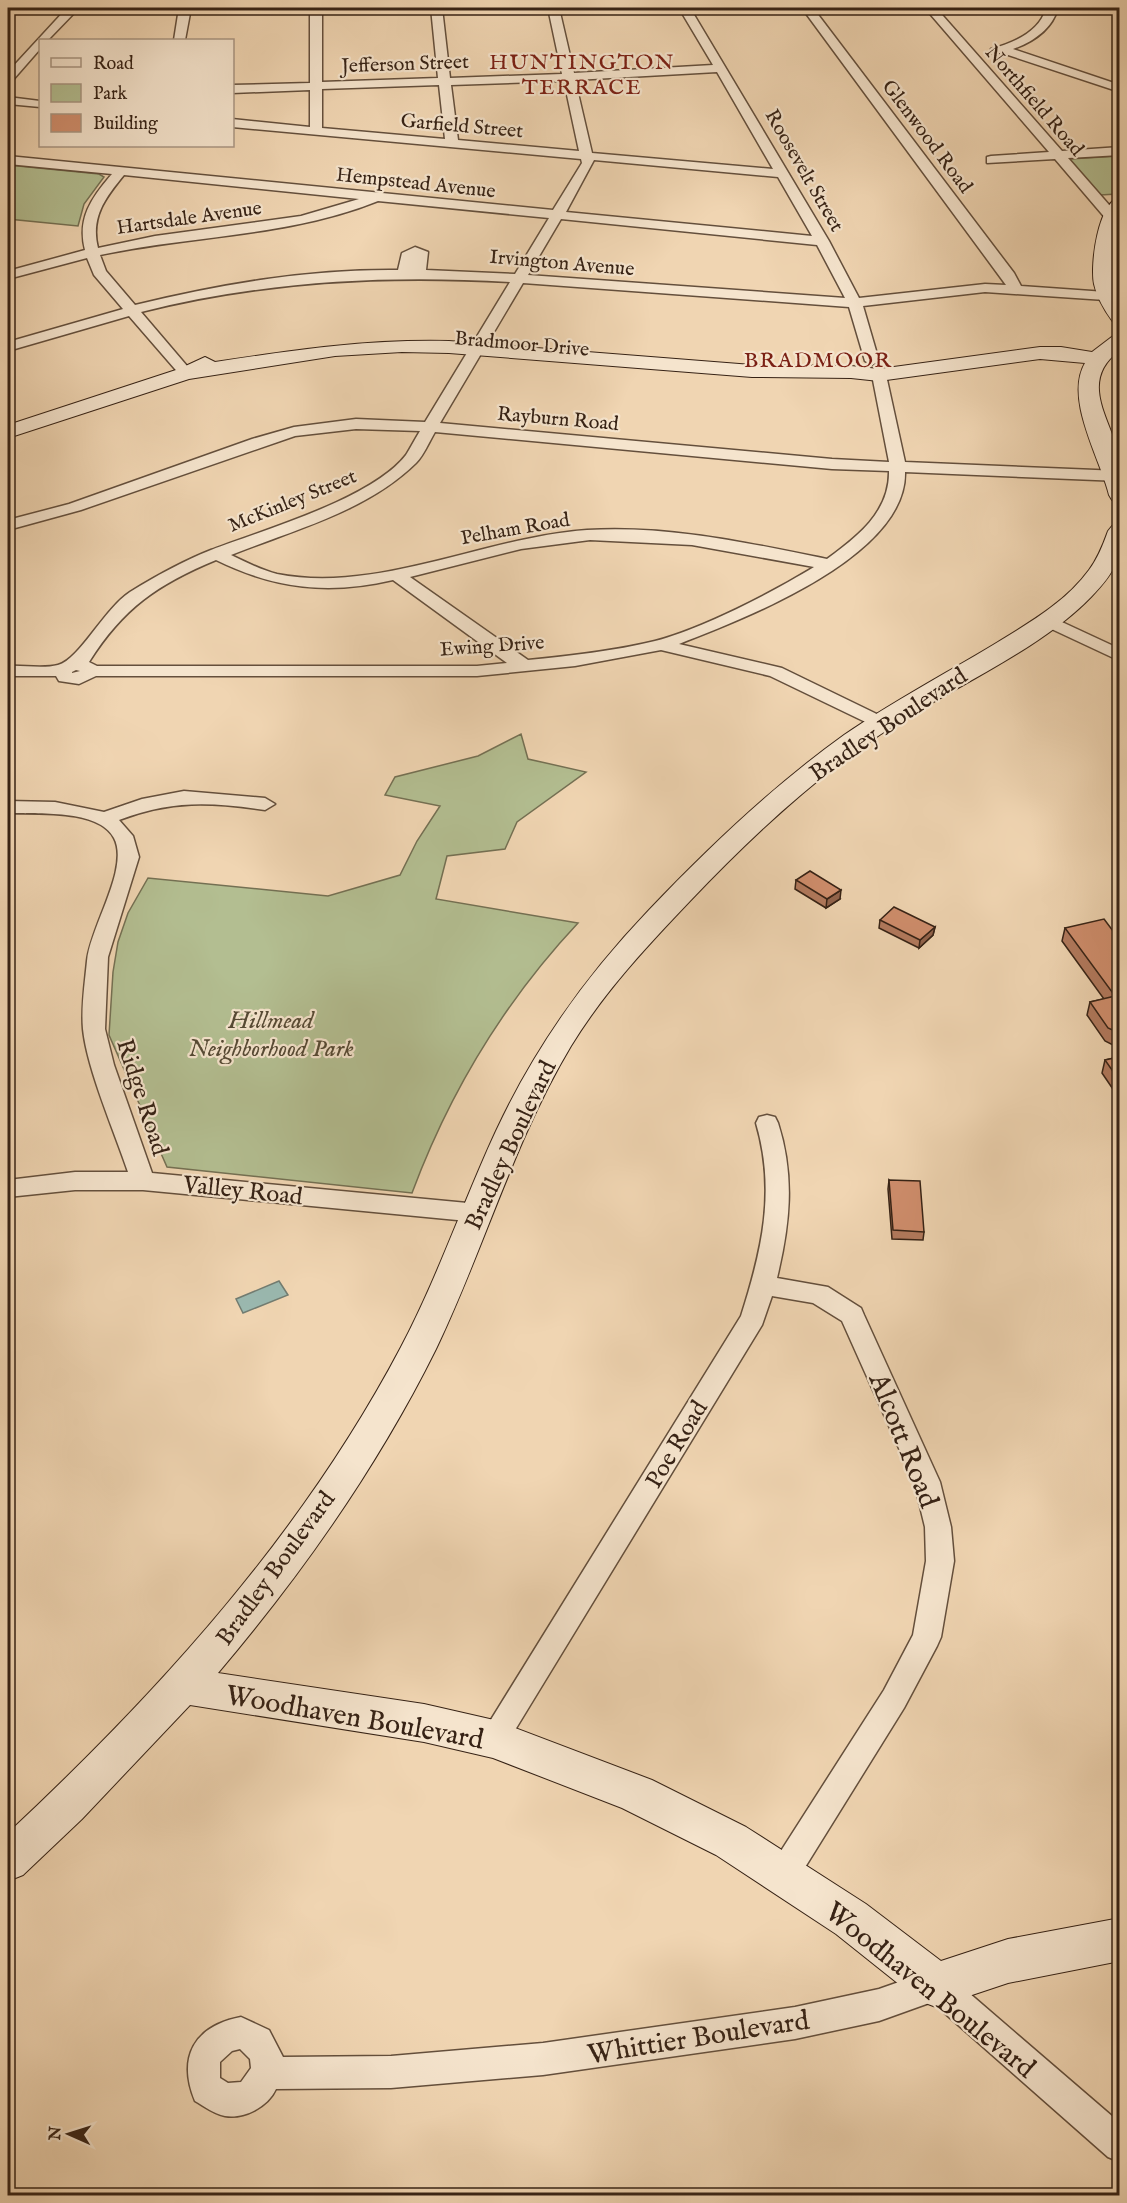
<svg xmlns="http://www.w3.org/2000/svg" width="1127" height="2203" font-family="'IM FELL English',serif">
<rect width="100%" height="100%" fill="#f0d5b2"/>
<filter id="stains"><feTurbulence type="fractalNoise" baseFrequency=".00333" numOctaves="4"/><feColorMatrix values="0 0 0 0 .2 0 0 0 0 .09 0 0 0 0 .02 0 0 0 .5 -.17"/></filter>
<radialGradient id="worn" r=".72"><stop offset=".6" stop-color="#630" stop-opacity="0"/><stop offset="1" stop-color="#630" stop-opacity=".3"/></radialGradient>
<g fill="#b3be91" stroke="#747053" stroke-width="1.5">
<polygon points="1119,156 1117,194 1100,195 1069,159"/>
<polygon points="8,165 99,174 104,177 84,204 78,226 8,219"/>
<path d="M521 734 528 759 586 772 517 822 505 849 447 856 436 899 578 923C504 1002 450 1091 412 1193L167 1167 109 1035 113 972 118 942 128 913 148 878 328 896 400 875 417 841 440 806 385 795 395 777 478 756Z"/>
</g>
<polygon fill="#9ab8af" stroke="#727c71" stroke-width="1.5" points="279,1281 288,1295 243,1313 236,1299"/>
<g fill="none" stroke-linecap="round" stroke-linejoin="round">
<defs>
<g id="street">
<polygon points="67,8 79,8 48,40 40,40 40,49 12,81 8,82 8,72"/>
<polygon points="179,8 191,8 185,40 174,40"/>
<path d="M310 8H322V82L438 78 431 8H442L450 78 562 74 548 8H559L574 73 713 65 679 8H690L829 241 859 298 985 284 1006 285 802 8H813L1014 273 1021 286 1120 293V301L985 292 863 306 879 361 872 365 865 361 849 307 523 283 440 423 832 459 889 462 872 375 879 371 886 375 905 462 1120 471V481L905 472C907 556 746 618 679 644L782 668 887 719 889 723 887 727 880 729 770 676 661 650 575 666 477 676H96L79 684 59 681 56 676H8V666C23 665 43 669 58 665 80 659 103 610 130 592 156 576 183 561 211 550 263 530 372 499 406 455 411 447 415 439 420 431L356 429 295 436 81 510 8 530V520L69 504 252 439 294 427 356 419 425 422 510 282C384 275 264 281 141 312L193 373 186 377 181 376 129 316 8 351V342L123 309 94 275 87 258 8 279V271L85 250C77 219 91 198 112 174L8 164V156L553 210 582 163 581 159 232 127V119L310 127V90L232 93V85L310 83ZM717 72 773 169 592 153 575 80ZM564 81 579 151 458 140 451 85ZM439 85 445 139 322 128V89ZM594 160 778 177 812 236 566 212ZM124 175 359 199 301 216 155 236 98 248C90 217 106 197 124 175ZM378 201 549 218 515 274 426 270 428 252 415 247 402 253 398 270C308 269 222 284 135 305L106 271 100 255C192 235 289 237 378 201ZM561 219 817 245 845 298 528 275ZM435 432 832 469 889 471C890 512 857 537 827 559 749 543 668 525 587 530 485 537 378 594 277 574 261 570 246 562 231 555 293 530 366 512 416 463 424 455 429 442 435 432ZM590 540 692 545 814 567C771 593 704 628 655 641 614 651 570 656 528 660L410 577 521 549ZM216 560C275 589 329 595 393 580L507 663 477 666H97L89 662C123 608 158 584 216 560ZM76 670 80 671 72 673V672Z"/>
<polygon points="925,8 936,8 1062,151 1120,147 1120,155 1068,158 1117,214 1117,220 1107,220 1055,159 987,163 987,157 991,156 1049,152"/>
<path d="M1046 8H1058C1052 29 1033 42 1013 49L1120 85V92L1002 53H991V49C1013 43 1040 32 1046 8Z"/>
<polygon points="8,97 40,101 40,107 8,104"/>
<polygon points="1049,616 1120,649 1120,661 1043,625 1040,621"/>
<path d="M184 791 265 798 275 804 265 810C210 802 172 800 119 820L133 836 139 857 108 957 105 1029 114 1065 152 1173 478 1204 486 1207 490 1213 486 1219 478 1222 143 1190H75L8 1197V1180L75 1172H128C115 1133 87 1069 83 1029 81 1007 85 982 87 961 90 927 130 868 114 838 99 809 36 814 8 813V801L55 802 104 812 142 799Z"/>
<path d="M767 1115 775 1117 778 1123C795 1176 790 1224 777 1278L828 1287 861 1308 864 1315 940 1482 951 1527 954 1561 941 1637 937 1646 904 1708 794 1885 783 1890 772 1885 768 1875 772 1865 884 1690 913 1635 926 1561 925 1527 914 1482 842 1321 813 1303 772 1296 762 1325 504 1748 494 1752 484 1748 479 1739 741 1316C762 1250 776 1191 756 1123L759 1117Z"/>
<path d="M936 1969 947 1974 1120 2123V2162L1108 2157 932 2002 879 2021 795 2039 543 2075 391 2088 276 2089C268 2107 244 2119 225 2116 214 2114 204 2106 195 2101 177 2057 194 2026 241 2017L269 2030 283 2057 391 2056 543 2043 795 2007 879 1989ZM240 2049 250 2059 251 2068 241 2082 228 2083 220 2078V2062L232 2051Z"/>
</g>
<g id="secondary">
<path d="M1120 197V225L1112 261 1114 285 1120 300V324L1113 322C1105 311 1097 298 1094 284 1090 265 1098 202 1120 197Z"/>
<path d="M1120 334V350C1078 381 1110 418 1119 455 1122 469 1120 487 1120 502L1112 500 1109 495C1100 458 1064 399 1085 363L1040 359 879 381 851 378 752 377 449 353 402 352 335 356 189 379 8 438V425L179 369 205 357 215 362C294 350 368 339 449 341L752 365 851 366 879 369 1040 347H1061L1092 352 1113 336Z"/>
<path d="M1120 524C1120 561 1117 570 1091 597 1042 648 956 686 895 725 819 773 752 836 690 901 647 946 604 992 571 1046 514 1141 484 1249 436 1349 378 1466 302 1574 218 1673L424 1704 494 1720 652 1780 746 1827 866 1904 941 1961 1008 1939 1120 1918V1961L1008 1983 936 2007 920 2001 836 1934 716 1855 622 1808 493 1758 424 1742 190 1705 82 1819 23 1875 8 1881V1833C161 1690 303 1533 401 1347 438 1277 463 1202 496 1131 535 1047 586 976 649 910 709 847 773 786 844 735 892 702 943 675 993 645 1027 624 1065 603 1089 570 1098 558 1103 545 1108 531L1112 526Z"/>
</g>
</defs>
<use href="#street" stroke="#644f3c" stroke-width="3"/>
<use href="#secondary" stroke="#362215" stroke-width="2"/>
<use href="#street" fill="#f5e4cd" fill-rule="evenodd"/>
<use href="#secondary" fill="#f5e4cd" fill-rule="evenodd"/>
</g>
<g fill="#b37a5e" stroke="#362215" stroke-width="1.5">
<polygon points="796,880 840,899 826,908 795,889"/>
<polygon points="880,920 935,927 933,935 919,948 879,928"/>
<polygon points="1065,928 1119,939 1119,1048 1105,1041 1087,1015 1090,1002 1104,999 1062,941"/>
<polygon points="1119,1057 1119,1098 1102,1073 1105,1060"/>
<polygon points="889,1180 924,1232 923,1240 892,1239 888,1189"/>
</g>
<g fill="#92634c" stroke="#362215" stroke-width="1.5">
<polygon points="841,890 840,899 826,908 827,899"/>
<polygon points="935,927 933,935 919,948 920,940"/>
</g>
<g fill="#d08e6d" stroke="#362215" stroke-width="1.5">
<polygon points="810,871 841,890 827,899 796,880"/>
<polygon points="894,907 935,927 920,940 880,920"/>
<polygon points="1104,919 1119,939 1119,1033 1108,1028 1090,1002 1115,996 1065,928"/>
<polygon points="1119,1057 1119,1080 1105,1060"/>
<polygon points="889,1180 920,1181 924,1232 893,1230"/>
</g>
<g text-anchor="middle" stroke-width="4.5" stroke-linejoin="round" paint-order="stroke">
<g font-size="20" fill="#362215" stroke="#f5e4cd">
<text transform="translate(405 63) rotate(-2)" y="7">Jefferson Street</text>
<text transform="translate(1035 100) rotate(49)" y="7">Northfield Road</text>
<text transform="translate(462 125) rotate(5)" y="7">Garfield Street</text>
<text transform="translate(928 136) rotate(53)" y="7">Glenwood Road</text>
<text transform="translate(805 170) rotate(60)" y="7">Roosevelt Street</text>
<text transform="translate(416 182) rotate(6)" y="7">Hempstead Avenue</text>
<text transform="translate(189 217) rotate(-8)" y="7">Hartsdale Avenue</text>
<text transform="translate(562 262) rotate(5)" y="7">Irvington Avenue</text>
<text transform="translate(522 343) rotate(5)" y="7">Bradmoor Drive</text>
<text transform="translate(558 418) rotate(5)" y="7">Rayburn Road</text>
<text transform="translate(292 500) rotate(-22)" y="7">McKinley Street</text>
<text transform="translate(515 528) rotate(-10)" y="7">Pelham Road</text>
<text transform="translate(492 645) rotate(-4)" y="7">Ewing Drive</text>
</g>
<g font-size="22" letter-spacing="1.5" fill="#7a1f14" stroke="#f5e4cd">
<text x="582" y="69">HUNTINGTON<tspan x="582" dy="25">TERRACE</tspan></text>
<text x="818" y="367">BRADMOOR</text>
</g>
<g font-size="24" fill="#362215" stroke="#f5e4cd">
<text transform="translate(888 724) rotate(-34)" y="8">Bradley Boulevard</text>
<text transform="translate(143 1097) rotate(72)" y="8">Ridge Road</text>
<text transform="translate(510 1145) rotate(-65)" y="8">Bradley Boulevard</text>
<text transform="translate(243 1190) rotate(6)" y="8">Valley Road</text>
<text transform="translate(676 1444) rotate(-59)" y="8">Poe Road</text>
<text transform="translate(275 1568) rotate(-54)" y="8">Bradley Boulevard</text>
</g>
<g font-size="24" font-style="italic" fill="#554934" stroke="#f5e4cd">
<text x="271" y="1028">Hillmead<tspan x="271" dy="28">Neighborhood Park</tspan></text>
</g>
<g font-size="28" fill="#362215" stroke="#f5e4cd">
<text transform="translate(905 1440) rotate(68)" y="10">Alcott Road</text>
<text transform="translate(355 1716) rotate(10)" y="10">Woodhaven Boulevard</text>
<text transform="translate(931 1989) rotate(39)" y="10">Woodhaven Boulevard</text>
<text transform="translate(698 2036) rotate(-9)" y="10">Whittier Boulevard</text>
</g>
</g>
<rect width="1127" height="2203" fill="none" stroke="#f0d5b2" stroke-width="30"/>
<rect x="9" y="9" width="1109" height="2185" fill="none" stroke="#362215" stroke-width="3"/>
<rect x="15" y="15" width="1097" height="2173" fill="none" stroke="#362215" stroke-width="1.5"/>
<rect x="39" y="39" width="195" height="108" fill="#f5e4cd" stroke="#a99683" stroke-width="1.5"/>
<rect x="51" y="58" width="30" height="9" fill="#f5e4cd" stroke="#a99683" stroke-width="1.5"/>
<text x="93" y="69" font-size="18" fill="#362215">Road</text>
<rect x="51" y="84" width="30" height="18" fill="#b3be91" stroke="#a99683" stroke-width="1.5"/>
<text x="93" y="99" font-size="18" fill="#362215">Park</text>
<rect x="51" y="114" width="30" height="18" fill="#d08e6d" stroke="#a99683" stroke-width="1.5"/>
<text x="93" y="129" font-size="18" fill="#362215">Building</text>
<g transform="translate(69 2134) rotate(273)" stroke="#f5e4cd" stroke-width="4.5" paint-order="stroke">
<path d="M0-4.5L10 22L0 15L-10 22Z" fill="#362215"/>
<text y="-9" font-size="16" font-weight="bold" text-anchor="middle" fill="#362215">N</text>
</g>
<rect width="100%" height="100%" filter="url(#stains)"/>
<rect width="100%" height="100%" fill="url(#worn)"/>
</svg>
